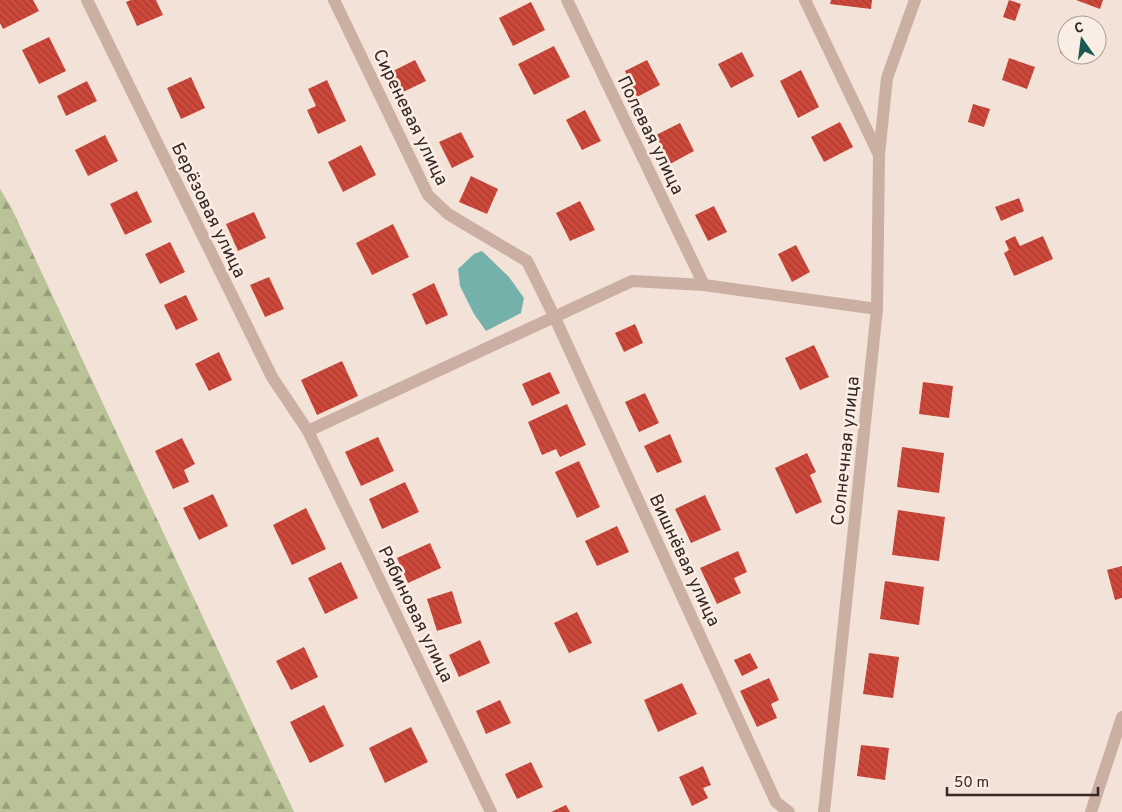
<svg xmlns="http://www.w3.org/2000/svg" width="1122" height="812" font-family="Overpass,sans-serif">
<defs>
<pattern id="forest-firs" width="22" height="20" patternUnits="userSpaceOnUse" patternTransform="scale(1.25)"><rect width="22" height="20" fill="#bac297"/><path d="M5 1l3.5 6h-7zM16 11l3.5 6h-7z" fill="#989e7b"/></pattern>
<pattern id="building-back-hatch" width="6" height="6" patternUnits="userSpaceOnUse" patternTransform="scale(1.25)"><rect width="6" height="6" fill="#cd483b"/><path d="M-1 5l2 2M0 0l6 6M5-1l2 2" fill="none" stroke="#a73c31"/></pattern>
</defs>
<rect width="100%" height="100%" fill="#f3e2d8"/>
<polygon fill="url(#forest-firs)" points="0,189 11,207 294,812 0,812"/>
<polygon fill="#75b1ab" points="482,251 509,277 524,298 521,313 486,331 474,314 460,286 458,269 474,254"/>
<g fill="url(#building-back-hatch)">
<polygon points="0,0 33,0 39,11 3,29 0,23"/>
<polygon points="131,0 156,0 163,15 137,26 126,2"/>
<polygon points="831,0 872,0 871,9 830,4"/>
<polygon points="1009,0 1021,4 1015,21 1003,17"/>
<polygon points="1076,0 1103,0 1100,9"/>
<polygon points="531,2 545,30 513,46 499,18"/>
<polygon points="1067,33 1067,55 1060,53"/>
<polygon points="49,37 66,71 39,84 22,50"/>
<polygon points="554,46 570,77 534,95 518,64"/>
<polygon points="742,52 754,76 731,88 718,64"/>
<polygon points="1068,55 1086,55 1084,60"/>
<polygon points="1009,58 1035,67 1027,89 1002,80"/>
<polygon points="415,60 426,81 403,92 393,71"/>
<polygon points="647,60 660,85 637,97 625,71"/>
<polygon points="801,70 819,107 798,118 780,81"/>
<polygon points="191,77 205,108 181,119 167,88"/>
<polygon points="327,80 346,121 318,134 307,110 316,106 308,89"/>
<polygon points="87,81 97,101 66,116 57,96"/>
<polygon points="973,104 990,109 984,127 968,122"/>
<polygon points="585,110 601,141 582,150 566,120"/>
<polygon points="840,122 853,147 824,162 811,137"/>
<polygon points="680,123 694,151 670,164 656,135"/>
<polygon points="461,132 474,157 452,168 439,142"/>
<polygon points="105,135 118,161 88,176 75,150"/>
<polygon points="361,145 376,175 343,192 328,162"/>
<polygon points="471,176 498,189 487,214 459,202"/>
<polygon points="137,191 152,222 125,235 110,204"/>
<polygon points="1019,198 1024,211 1001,221 995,207"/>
<polygon points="580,201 595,230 570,241 556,213"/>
<polygon points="714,206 727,232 708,241 695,215"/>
<polygon points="254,212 266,238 238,251 226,224"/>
<polygon points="393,224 409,257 372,275 356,243"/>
<polygon points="1015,236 1020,246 1043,236 1053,259 1014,276 1004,253 1009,250 1005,241"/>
<polygon points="170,242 185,272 160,284 145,254"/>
<polygon points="796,245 810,272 792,282 778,254"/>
<polygon points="269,277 284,309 265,317 250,285"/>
<polygon points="434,283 448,315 426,325 412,294"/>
<polygon points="186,295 198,320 176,330 164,305"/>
<polygon points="635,324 643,343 624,352 615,333"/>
<polygon points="814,345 829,377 800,390 785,358"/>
<polygon points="219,352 232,380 209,391 195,364"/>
<polygon points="342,361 358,396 317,415 301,380"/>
<polygon points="550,372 560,393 532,406 522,384"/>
<polygon points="923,382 953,386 949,418 919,414"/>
<polygon points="645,393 659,423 639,432 625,402"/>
<polygon points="567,404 586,445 560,457 556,449 542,455 528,422"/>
<polygon points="670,434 682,462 657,473 644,446"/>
<polygon points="378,437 394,471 361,486 345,452"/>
<polygon points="182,438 195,464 184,470 189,482 173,489 155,451"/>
<polygon points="902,447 944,453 939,493 897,487"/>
<polygon points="807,453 816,472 810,475 822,502 796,514 775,468"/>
<polygon points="579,461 600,507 577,518 555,472"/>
<polygon points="405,482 419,512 382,529 369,499"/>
<polygon points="213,494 228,526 199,540 183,508"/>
<polygon points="705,495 721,530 691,543 675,509"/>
<polygon points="306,508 326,549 292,565 273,525"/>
<polygon points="898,510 945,517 939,561 892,555"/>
<polygon points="617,526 629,552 597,566 585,541"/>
<polygon points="430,543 441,568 408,583 397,558"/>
<polygon points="738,551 747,572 734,578 741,593 717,604 700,568"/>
<polygon points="341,562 358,598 325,614 308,578"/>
<polygon points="1122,566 1122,598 1115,600 1107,570"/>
<polygon points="885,581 924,587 919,625 880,619"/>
<polygon points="452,591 462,623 437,631 427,599"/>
<polygon points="577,612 592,643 569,653 554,623"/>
<polygon points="480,640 490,663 459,677 449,655"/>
<polygon points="304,647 318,677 291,690 276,661"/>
<polygon points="750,653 758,668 742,676 734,660"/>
<polygon points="869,653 899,657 893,698 863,694"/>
<polygon points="769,678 779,700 771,704 777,718 757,727 740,691"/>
<polygon points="682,683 697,714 658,732 644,700"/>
<polygon points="500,700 511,723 486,734 476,711"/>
<polygon points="324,705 344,746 310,763 290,722"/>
<polygon points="411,727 428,762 385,783 369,748"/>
<polygon points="861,745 889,748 885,780 857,776"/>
<polygon points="531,762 543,787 517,799 505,774"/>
<polygon points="703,766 711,785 703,788 708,798 692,806 679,777"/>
<polygon points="566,805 570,812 551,812"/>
</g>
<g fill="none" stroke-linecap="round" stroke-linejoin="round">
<g stroke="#cbafa3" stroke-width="12">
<polyline points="87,0 272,377 308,431 491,812"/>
<polyline points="334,0 428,195 448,214 527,261 555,318 776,802 789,812"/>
<polyline points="567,0 704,285"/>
<polyline points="805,0 879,155"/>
<polyline points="308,431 632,281 704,285 877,309"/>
<polyline points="824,812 877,309 879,155 887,78 915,0"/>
<polyline points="1091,812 1122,717"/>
</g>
</g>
<g text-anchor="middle" stroke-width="5" stroke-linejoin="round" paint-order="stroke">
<g font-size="18" fill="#362826" stroke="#faede4">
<text transform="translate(411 117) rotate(64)" y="6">Сиреневая улица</text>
<text transform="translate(651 135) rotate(64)" y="6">Полевая улица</text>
<text transform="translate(209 210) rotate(64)" y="6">Берёзовая улица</text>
<text transform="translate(845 451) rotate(-84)" y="6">Солнечная улица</text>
<text transform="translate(685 560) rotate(65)" y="6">Вишнёвая улица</text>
<text transform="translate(416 614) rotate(64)" y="6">Рябиновая улица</text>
</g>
</g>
<g transform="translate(1082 40) rotate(346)"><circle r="24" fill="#faede4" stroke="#ac9e98"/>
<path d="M0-4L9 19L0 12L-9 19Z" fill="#195954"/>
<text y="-8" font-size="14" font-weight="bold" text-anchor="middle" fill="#362826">С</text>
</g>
<path d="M947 787v8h151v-8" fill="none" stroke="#362826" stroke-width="2.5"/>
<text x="954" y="787" font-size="15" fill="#362826" stroke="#faede4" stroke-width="4" paint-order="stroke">50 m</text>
</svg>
